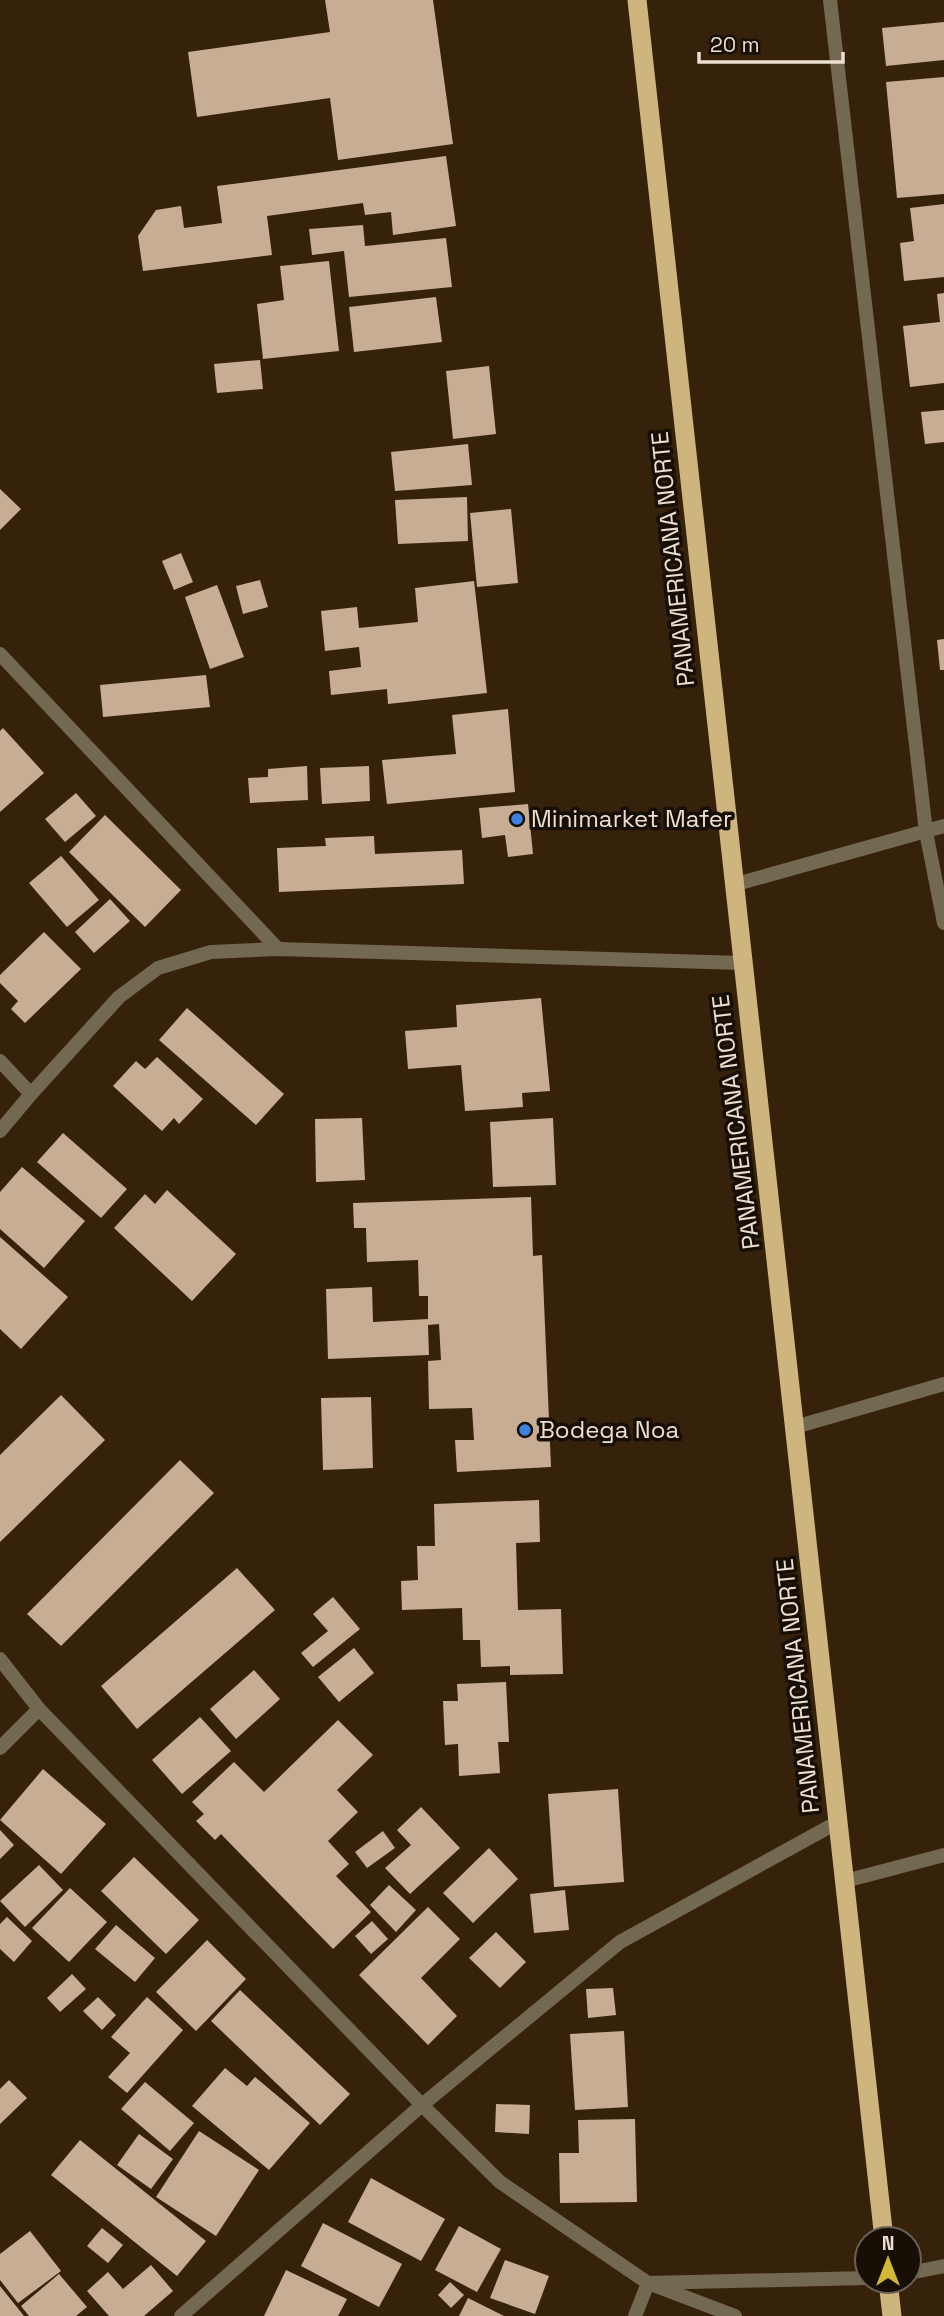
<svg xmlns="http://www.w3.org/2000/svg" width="944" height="2316" font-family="'Space Grotesk',sans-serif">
<rect width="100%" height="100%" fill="#36220a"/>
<g fill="#c7ad93">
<polygon points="325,0 433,0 453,144 338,160 330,98 197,117 188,52 330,32"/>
<polygon points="944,22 944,60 886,66 882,28"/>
<polygon points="944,77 944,194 897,198 886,82"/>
<polygon points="446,156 456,226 393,235 391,212 365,215 363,203 267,216 272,255 143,271 138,236 156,210 181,206 184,228 222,223 217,186"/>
<polygon points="944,204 944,277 904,281 900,243 914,241 910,208"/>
<polygon points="363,225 365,246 446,238 452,287 349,297 344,251 312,255 309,229"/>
<polygon points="329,261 339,351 263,359 257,304 284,300 280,266"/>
<polygon points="944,293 944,383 910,387 903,326 940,322 937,294"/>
<polygon points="436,297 442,342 354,352 349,307"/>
<polygon points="260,360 263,389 217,393 214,364"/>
<polygon points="489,366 496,434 453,439 446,371"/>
<polygon points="944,410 944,442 925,444 921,412"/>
<polygon points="468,444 472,485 395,491 391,452"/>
<polygon points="0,489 21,509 0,530"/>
<polygon points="467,497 468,541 398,544 395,500"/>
<polygon points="511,509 518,583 477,587 470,513"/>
<polygon points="181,553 193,582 174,590 162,561"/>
<polygon points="260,580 268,607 243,614 236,586"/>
<polygon points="474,581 487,693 388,704 387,689 331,695 329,671 361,667 359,647 325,651 321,611 357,607 359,628 418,622 415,588"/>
<polygon points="217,585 244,657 210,669 185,597"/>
<polygon points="944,639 944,670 940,670 937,640"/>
<polygon points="206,675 210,707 103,717 100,685"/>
<polygon points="508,709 515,792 387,804 382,760 456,754 452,715"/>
<polygon points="3,728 44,773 0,812 0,731"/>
<polygon points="307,766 308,800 250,803 248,778 268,777 268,769"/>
<polygon points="369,766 370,801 322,804 320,768"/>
<polygon points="76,793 96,816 65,842 45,819"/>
<polygon points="528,804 533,854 508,857 505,835 482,838 479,808"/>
<polygon points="105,815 181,890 145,927 69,852"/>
<polygon points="374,836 375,854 462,850 464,884 279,892 277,848 326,846 325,838"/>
<polygon points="61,856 99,900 67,927 29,883"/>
<polygon points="110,899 130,921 94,953 75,932"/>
<polygon points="44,932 81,969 25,1023 11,1009 18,1001 0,983 0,975"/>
<polygon points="541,998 550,1091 522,1093 523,1107 465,1111 461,1065 408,1069 405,1031 457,1027 456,1005"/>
<polygon points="187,1008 284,1094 256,1125 159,1040"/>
<polygon points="157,1057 203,1099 179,1124 174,1118 162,1131 113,1086 136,1061 145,1069"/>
<polygon points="362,1118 365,1180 316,1182 315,1119"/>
<polygon points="553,1118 556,1185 493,1187 490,1122"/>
<polygon points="63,1133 127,1189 101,1218 37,1162"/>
<polygon points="22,1167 85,1221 44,1268 0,1229 0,1192"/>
<polygon points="167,1190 236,1254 192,1301 114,1228 145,1194 155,1204"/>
<polygon points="531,1197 533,1256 542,1255 551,1467 457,1472 455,1440 474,1440 472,1408 429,1409 428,1361 441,1360 439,1324 428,1325 429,1355 328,1359 326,1289 372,1287 373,1322 428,1319 428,1296 419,1296 418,1260 367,1262 366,1228 354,1228 353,1203"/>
<polygon points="0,1237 68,1297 21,1349 0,1329"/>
<polygon points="61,1395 105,1440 0,1542 0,1455"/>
<polygon points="371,1397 373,1468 323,1470 321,1398"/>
<polygon points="180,1460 214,1493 61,1646 27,1614"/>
<polygon points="539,1500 540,1542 516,1543 518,1610 561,1609 563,1674 510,1675 510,1666 481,1667 480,1640 463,1640 462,1608 402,1610 401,1581 418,1580 417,1546 435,1546 434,1504"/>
<polygon points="237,1568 275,1610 137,1729 101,1686"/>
<polygon points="333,1597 360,1629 313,1667 301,1653 328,1631 313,1614"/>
<polygon points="354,1648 374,1673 339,1702 318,1677"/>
<polygon points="254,1670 280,1699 236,1739 210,1709"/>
<polygon points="506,1682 509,1742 498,1742 500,1773 459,1776 458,1744 445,1745 443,1701 458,1701 457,1684"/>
<polygon points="200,1717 231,1751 182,1794 152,1760"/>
<polygon points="338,1720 373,1755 337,1790 358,1812 328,1841 349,1864 336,1876 371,1912 333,1949 221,1834 215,1840 196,1821 204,1814 192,1802 234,1762 264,1792"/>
<polygon points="43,1769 106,1824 61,1874 0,1820"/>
<polygon points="618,1789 624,1882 554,1887 548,1794"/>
<polygon points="421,1807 460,1848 410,1894 385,1868 411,1845 397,1830"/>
<polygon points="0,1830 14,1845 0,1859"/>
<polygon points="383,1831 395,1848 367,1868 355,1852"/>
<polygon points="489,1848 518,1879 473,1923 443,1893"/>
<polygon points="134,1857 199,1920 166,1954 101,1891"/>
<polygon points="39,1865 63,1890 25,1927 0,1901"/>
<polygon points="389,1885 416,1910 396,1932 370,1905"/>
<polygon points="70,1888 107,1922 69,1962 32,1928"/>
<polygon points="565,1890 569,1930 534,1933 530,1894"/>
<polygon points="428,1907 460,1939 421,1978 457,2016 428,2045 359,1975"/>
<polygon points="7,1917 32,1941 14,1962 0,1949 0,1924"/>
<polygon points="372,1921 388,1939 371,1954 355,1936"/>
<polygon points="116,1925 155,1958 135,1982 95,1949"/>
<polygon points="496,1932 526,1962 500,1988 469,1958"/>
<polygon points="207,1940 246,1979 196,2031 156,1992"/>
<polygon points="72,1974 86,1989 60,2012 47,1998"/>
<polygon points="613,1988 616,2015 588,2018 586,1989"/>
<polygon points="240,1990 350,2094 320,2125 211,2021"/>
<polygon points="98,1997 116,2015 102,2030 83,2011"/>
<polygon points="147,1997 183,2030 127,2093 108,2077 130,2053 111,2037"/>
<polygon points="624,2031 628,2107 575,2110 570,2034"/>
<polygon points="225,2068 247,2086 255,2077 310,2123 269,2170 192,2106"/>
<polygon points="9,2080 27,2098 0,2124 0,2089"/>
<polygon points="145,2082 194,2123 170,2151 121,2109"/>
<polygon points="496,2104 530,2105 529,2134 495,2132"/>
<polygon points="635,2119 637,2202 560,2203 559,2153 579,2153 578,2120"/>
<polygon points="199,2131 259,2170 216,2236 156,2197"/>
<polygon points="139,2134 173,2159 151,2189 117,2165"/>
<polygon points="80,2140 206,2241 177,2276 51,2175"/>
<polygon points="371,2178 445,2219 421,2261 348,2222"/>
<polygon points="323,2223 402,2264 379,2307 301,2266"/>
<polygon points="459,2226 501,2249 477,2292 435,2270"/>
<polygon points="102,2228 123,2245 108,2263 87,2246"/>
<polygon points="30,2231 61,2271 18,2303 0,2280 0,2254"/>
<polygon points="505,2260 549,2276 535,2314 490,2298"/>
<polygon points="151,2265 173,2291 144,2316 109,2316 87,2291 108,2272 123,2289"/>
<polygon points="286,2270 347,2299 338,2316 264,2316"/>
<polygon points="59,2274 87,2307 76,2316 29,2316 21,2306"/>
<polygon points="450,2282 464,2295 451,2308 438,2295"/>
<polygon points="0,2286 24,2316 0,2316"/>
<polygon points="468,2298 504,2316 459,2316"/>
</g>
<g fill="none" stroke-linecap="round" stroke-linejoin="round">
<g stroke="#736850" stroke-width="14">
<polyline points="830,0 926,832 944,923"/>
<polyline points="0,654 278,949"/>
<polyline points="733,885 944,826"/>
<polyline points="0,1061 31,1094"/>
<polyline points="0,1131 31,1094 119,997 158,968 211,952 278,949 742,963"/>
<polyline points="795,1427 944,1384"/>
<polyline points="0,1659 39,1709 422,2105 500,2182 648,2283 735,2316"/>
<polyline points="0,1748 39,1709"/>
<polyline points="845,1881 944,1855"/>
<polyline points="909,2273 944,2266"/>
<polyline points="181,2316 422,2105 620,1942 838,1822"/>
<polyline points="635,2316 648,2283 867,2278"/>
</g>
<g stroke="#ceb57e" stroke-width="19">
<polyline points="637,0 884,2239"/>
<polyline points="888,2281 892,2316"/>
</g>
</g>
<g fill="#3f7fe0" stroke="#170e05" stroke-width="2.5">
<circle cx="517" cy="819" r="7"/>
<circle cx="525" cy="1430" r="7"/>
</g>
<g text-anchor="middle" stroke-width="7" stroke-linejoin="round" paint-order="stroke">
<g font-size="24" fill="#ecded0" stroke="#170e05">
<text transform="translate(673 559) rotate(-96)" y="8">PANAMERICANA NORTE</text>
<text transform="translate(736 1122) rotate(-97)" y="8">PANAMERICANA NORTE</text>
<text transform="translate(798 1686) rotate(-96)" y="8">PANAMERICANA NORTE</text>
</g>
<g font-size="24" fill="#ecded0" stroke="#170e05" text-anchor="start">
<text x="531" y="827">Minimarket Mafer</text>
<text x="539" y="1438">Bodega Noa</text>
</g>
</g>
<g transform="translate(888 2260)"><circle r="33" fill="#170e05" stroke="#6c6156" stroke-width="2"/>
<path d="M0-5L12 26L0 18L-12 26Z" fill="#d0b836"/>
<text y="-10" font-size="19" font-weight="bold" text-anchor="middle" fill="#ecded0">N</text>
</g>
<path d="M699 52v10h144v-10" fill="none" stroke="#ecded0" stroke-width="3.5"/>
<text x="710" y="52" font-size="21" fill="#ecded0" stroke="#170e05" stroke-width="5" paint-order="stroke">20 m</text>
</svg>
